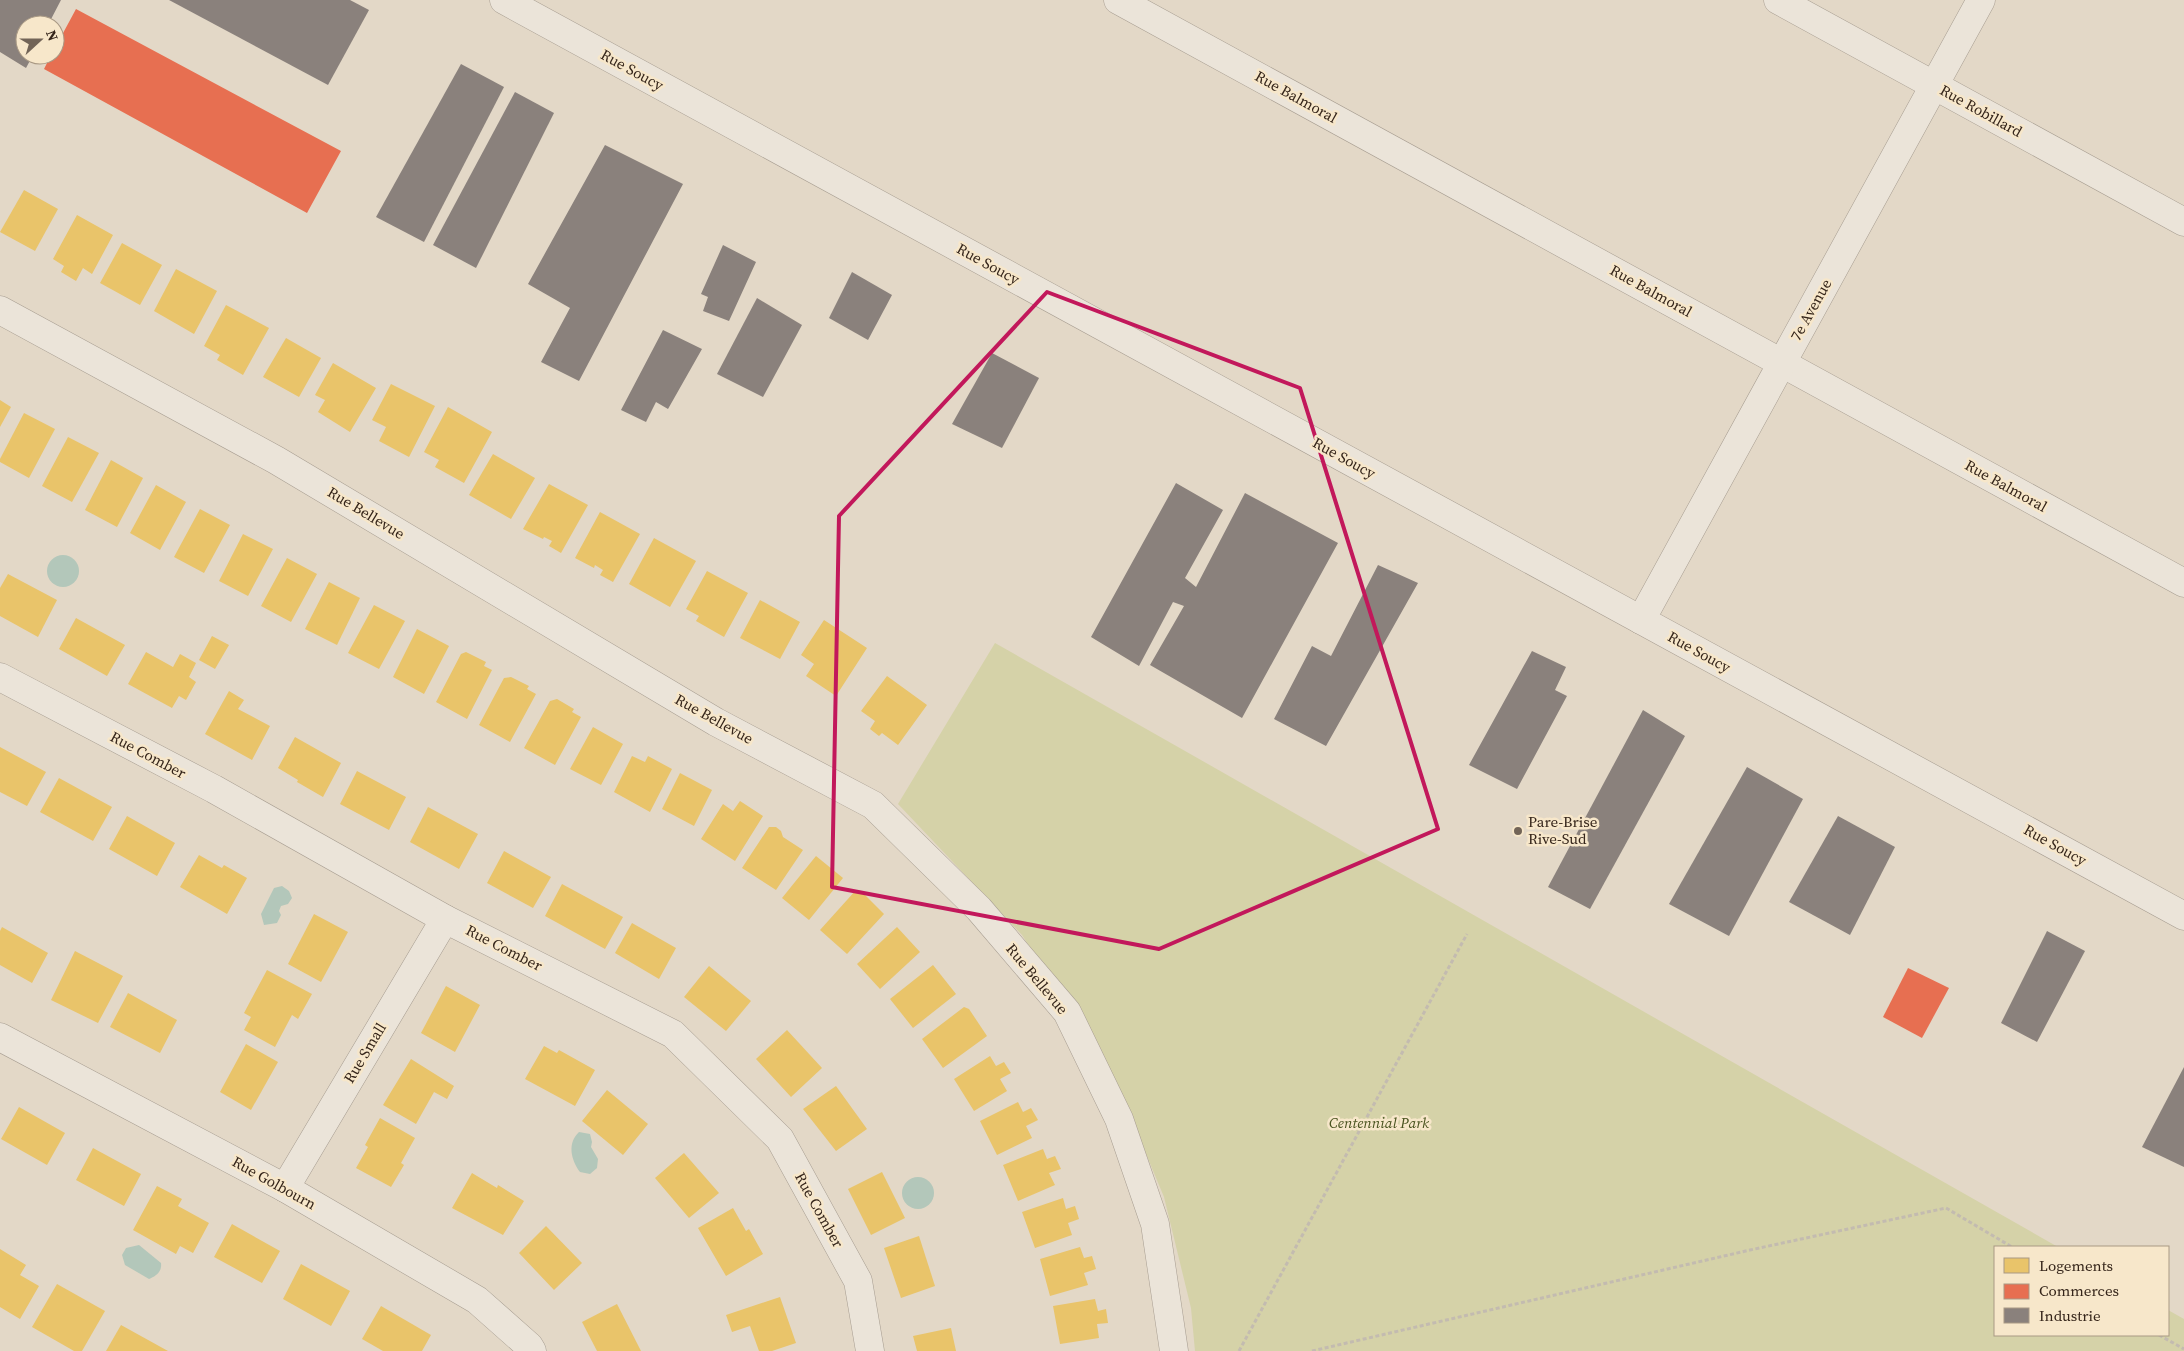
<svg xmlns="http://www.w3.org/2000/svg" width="2184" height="1351" font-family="'Source Serif 4',serif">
<rect width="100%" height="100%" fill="#e3d8c7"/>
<polygon fill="#d5d2a8" points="995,643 2058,1247 1995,1247 1995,1335 2168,1335 2168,1310 2184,1319 2184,1351 1195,1351 1191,1308 1164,1197 1116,1082 1022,935 898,804"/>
<g fill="#b3c7ba">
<circle cx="63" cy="571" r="16"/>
<polygon points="282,886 289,891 292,898 288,904 281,906 279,911 281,915 277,923 264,925 261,914 274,888"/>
<path d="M579 1132 590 1134 592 1142 591 1147 598 1159 597 1168 590 1174 580 1172C571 1160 567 1143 579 1132Z"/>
<circle cx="918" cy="1193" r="16"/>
<path d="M139 1245 161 1263C162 1272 156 1276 149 1279L125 1265 122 1255 126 1248Z"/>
</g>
<g fill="#e9c46a">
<polygon points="24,190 58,209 35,251 0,232"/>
<polygon points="77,215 113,235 92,274 83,268 76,281 61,272 64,266 53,259"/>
<polygon points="122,243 162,265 140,305 100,283"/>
<polygon points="176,269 217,291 194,334 154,311"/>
<polygon points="226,305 269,328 243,375 217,360 220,355 204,346"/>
<polygon points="286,338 321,358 299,397 263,377"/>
<polygon points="333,363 376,388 350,432 318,412 325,400 315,395"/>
<polygon points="391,384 435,406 409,457 379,441 386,427 372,420"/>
<polygon points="0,400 11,407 0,427"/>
<polygon points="448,407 492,432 464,483 435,467 439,460 424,452"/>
<polygon points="24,413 55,429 29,478 0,462 0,459"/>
<polygon points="68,437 99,453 72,502 42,486"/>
<polygon points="493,454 535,478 511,519 469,495"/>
<polygon points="111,460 143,478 117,527 85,510"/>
<polygon points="549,484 588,505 561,553 549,546 552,541 544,537 543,539 523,529"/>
<polygon points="156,485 186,502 160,550 130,533"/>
<polygon points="200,509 230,525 204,573 174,557"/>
<polygon points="600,512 640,534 613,582 600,575 603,570 595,565 594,568 575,558"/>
<polygon points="243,534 273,549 248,596 219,581"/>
<polygon points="654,538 696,561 670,607 629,584"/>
<polygon points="287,558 317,574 291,622 261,606"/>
<polygon points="707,571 748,593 724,637 696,621 699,616 686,609"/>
<polygon points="8,574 57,600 38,637 0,616 0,588"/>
<polygon points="329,582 360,598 337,645 305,629"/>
<polygon points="760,600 800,622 780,659 740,638"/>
<polygon points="374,605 405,621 379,669 348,653"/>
<polygon points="76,618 125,645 107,676 59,649"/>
<polygon points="824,620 867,648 836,696 806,676 814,664 801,655"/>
<polygon points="417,629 449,646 424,694 393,677"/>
<polygon points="212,636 229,645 215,669 199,660"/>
<polygon points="146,652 173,667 180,654 196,663 189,677 196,682 186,700 179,696 172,708 128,684"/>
<polygon points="466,652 486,662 484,666 492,670 467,719 436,702 461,654"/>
<polygon points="887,676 927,705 898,745 882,733 879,736 870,729 875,721 861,711"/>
<polygon points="511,677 529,686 527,689 536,694 510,742 479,725 504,678"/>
<polygon points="229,691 244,700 238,709 270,726 252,760 205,734"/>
<polygon points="557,699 574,709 572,712 581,717 555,765 524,748 550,701"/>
<polygon points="593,727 623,744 601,785 570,769"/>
<polygon points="295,737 341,763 323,797 297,782 298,780 278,768"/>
<polygon points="0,747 46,772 27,806 0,792"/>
<polygon points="632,756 645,762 648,756 672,769 650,812 614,792"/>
<polygon points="357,771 406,797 389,830 340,804"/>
<polygon points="680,773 712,790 694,826 662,809"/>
<polygon points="59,778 112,807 93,841 40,812"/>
<polygon points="740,801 763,816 735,861 701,839 723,804 733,811"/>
<polygon points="428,807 478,834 459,869 410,842"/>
<polygon points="127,816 175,843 157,876 109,849"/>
<polygon points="769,827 776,827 781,831 783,837 803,850 776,890 742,868"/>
<polygon points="504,851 551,877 533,908 487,883"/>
<polygon points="199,855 222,868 224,865 247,878 227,914 180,887"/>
<polygon points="816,856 843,878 809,920 782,898"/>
<polygon points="562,884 623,917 605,949 545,916"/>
<polygon points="856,890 861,891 884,914 847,954 820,930"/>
<polygon points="314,914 348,932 321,982 288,964"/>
<polygon points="632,923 676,948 659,979 615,953"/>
<polygon points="2,927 48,953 32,983 0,965 0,931"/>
<polygon points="897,927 920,952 880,989 857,964"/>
<polygon points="75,951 123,976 98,1023 51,1000"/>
<polygon points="933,965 956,994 913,1028 890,999"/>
<polygon points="709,966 751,1001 726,1031 684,997"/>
<polygon points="267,970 312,994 298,1019 292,1015 275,1047 244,1030 251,1017 244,1013"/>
<polygon points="446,986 480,1005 455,1052 421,1033"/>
<polygon points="128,993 177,1020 160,1053 110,1027"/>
<polygon points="964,1007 969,1009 987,1036 943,1068 922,1039"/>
<polygon points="787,1030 822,1068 791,1097 756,1059"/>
<polygon points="246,1044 278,1062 251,1110 220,1092"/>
<polygon points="544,1046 557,1053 559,1050 595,1070 575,1106 525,1079"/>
<polygon points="990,1056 996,1066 1004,1062 1011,1073 1000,1079 1007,1091 974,1111 954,1079"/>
<polygon points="411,1059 454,1086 447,1099 434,1092 416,1124 383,1105"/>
<polygon points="836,1086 867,1129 836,1151 803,1109"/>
<polygon points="607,1090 648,1124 623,1155 582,1121"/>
<polygon points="1018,1102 1023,1112 1031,1108 1038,1120 1026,1126 1032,1138 997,1155 980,1121"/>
<polygon points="19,1107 65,1133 47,1165 1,1139"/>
<polygon points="380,1118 415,1138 401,1163 404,1165 391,1187 356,1168 368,1147 365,1145"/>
<polygon points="93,1148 141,1174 124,1206 76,1180"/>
<polygon points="1043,1149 1047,1159 1055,1156 1061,1169 1049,1173 1055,1185 1018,1201 1003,1165"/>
<polygon points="684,1153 719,1193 689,1218 655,1178"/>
<polygon points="882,1172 905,1218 871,1235 848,1189"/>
<polygon points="472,1173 497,1188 498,1185 524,1201 503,1235 452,1208"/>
<polygon points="157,1186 182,1199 178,1206 209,1223 193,1253 180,1246 176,1254 133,1230"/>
<polygon points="1063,1198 1066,1209 1075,1206 1079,1219 1068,1223 1072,1235 1035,1248 1022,1212"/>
<polygon points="733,1208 746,1231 749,1229 763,1254 726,1276 698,1228"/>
<polygon points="232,1224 280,1251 262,1283 214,1257"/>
<polygon points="546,1226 582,1263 554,1290 519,1253"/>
<polygon points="919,1236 935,1286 901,1298 884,1248"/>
<polygon points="1080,1247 1084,1258 1092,1256 1096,1269 1084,1273 1088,1285 1050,1296 1040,1259"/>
<polygon points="0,1249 26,1265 20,1275 39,1286 20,1319 0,1307"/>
<polygon points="301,1264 350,1291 331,1326 283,1299"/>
<polygon points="57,1284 105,1311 82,1351 74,1351 32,1327"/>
<polygon points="780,1297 796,1343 772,1351 759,1351 750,1326 732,1332 726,1315"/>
<polygon points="1095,1299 1098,1311 1106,1309 1108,1323 1097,1324 1099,1338 1060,1344 1053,1306"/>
<polygon points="617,1304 641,1351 597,1351 582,1322"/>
<polygon points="381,1306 431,1335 422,1351 383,1351 362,1339"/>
<polygon points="121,1325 168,1351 106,1351"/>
<polygon points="951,1328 956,1351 917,1351 913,1336"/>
</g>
<g fill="#e76f51">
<polygon points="76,9 341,151 307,213 44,69 51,55 55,55 55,48"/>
<polygon points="1908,968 1949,988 1922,1038 1883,1017"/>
</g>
<g fill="#8a817c">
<polygon points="0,0 61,0 48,25 25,25 25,55 33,55 26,68 0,52"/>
<polygon points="169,0 350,0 369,10 328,85"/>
<polygon points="461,64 504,87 424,242 376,217"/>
<polygon points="515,92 554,113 476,268 433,245"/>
<polygon points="605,145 683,184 579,381 541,362 570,308 528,284"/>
<polygon points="723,245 756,262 729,321 703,311 708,297 701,294"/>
<polygon points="852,272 892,295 868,340 829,318"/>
<polygon points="757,298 802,325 763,397 717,374"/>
<polygon points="663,330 702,349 668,409 656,402 646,422 621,410"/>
<polygon points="992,353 1039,378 1002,448 952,424"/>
<polygon points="1176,483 1223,510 1185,578 1196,587 1245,493 1338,543 1242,718 1150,665 1184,606 1173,602 1139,666 1091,637"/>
<polygon points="1378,565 1418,583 1326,746 1274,719 1312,646 1331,656"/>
<polygon points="1532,651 1566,667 1555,690 1567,696 1517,789 1469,765"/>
<polygon points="1643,710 1685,736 1590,909 1548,887"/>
<polygon points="1747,767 1803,799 1729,936 1669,904"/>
<polygon points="1838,816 1895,847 1850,935 1789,902"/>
<polygon points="2047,931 2085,951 2037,1042 2001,1023"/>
<polygon points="2184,1067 2184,1167 2142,1147"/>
</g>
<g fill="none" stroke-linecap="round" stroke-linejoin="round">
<defs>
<g id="street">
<polyline points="504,0 2184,916"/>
<polyline points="1118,0 2184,583"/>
<polyline points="1778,0 2184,222"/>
<polyline points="0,310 276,460 716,722 873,805 979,909 1067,1012 1119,1119 1155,1224 1174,1351"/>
<polyline points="1641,620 1981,0"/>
<polyline points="0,677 214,789 445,919 673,1034 780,1139 858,1281 870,1351"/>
<polyline points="0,1037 285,1188 477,1300 529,1346 532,1351"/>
<polyline points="285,1188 445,919"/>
</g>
</defs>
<use href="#street" stroke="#a79d91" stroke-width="29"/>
<g stroke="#c3bbb0" stroke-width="3" stroke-dasharray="4 2.5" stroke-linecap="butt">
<polyline points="2159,1335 2184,1349"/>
<polyline points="1239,1351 1467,934"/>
<polyline points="1312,1351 1750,1250 1946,1208 2012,1247"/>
</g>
<use href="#street" stroke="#ebe4d9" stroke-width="28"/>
</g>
<path fill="none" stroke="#c2185b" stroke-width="4" stroke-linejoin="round" d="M1047 292 1300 388 1438 829 1159 949 832 887 839 516Z"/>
<circle fill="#726457" stroke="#f7e7ca" stroke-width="2" cx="1518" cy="831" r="5"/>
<g text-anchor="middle" stroke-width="5" stroke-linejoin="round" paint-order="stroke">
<g font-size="15" fill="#35251a" stroke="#f7e7ca">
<text transform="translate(632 70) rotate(29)" y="5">Rue Soucy</text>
<text transform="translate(1296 97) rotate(29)" y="5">Rue Balmoral</text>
<text transform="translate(1981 111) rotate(29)" y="5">Rue Robillard</text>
<text transform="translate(988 264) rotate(29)" y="5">Rue Soucy</text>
<text transform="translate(1651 291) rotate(29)" y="5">Rue Balmoral</text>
<text transform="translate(1811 310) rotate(-61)" y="5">7e Avenue</text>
<text transform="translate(1344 458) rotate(29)" y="5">Rue Soucy</text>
<text transform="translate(2006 486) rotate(29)" y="5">Rue Balmoral</text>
<text transform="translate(366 513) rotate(31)" y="5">Rue Bellevue</text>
<text transform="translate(1699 652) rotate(29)" y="5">Rue Soucy</text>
<text transform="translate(714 719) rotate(29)" y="5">Rue Bellevue</text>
<text transform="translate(148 755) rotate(28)" y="5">Rue Comber</text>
<text transform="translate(2055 845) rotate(29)" y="5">Rue Soucy</text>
<text transform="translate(504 948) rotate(27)" y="5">Rue Comber</text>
<text transform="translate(1037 979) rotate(50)" y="5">Rue Bellevue</text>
<text transform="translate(365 1053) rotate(-59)" y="5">Rue Small</text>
<text transform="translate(274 1183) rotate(29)" y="5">Rue Golbourn</text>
<text transform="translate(819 1210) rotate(61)" y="5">Rue Comber</text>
</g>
<g font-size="15" fill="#35251a" stroke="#f7e7ca" text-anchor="start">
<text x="1528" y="827">Pare-Brise<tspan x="1528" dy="17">Rive-Sud</tspan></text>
</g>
<g font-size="15" font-style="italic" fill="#49531f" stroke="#f7e7ca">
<text x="1379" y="1128">Centennial Park</text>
</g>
</g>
<rect x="1994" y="1246" width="175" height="90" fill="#f7e7ca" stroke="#a99984"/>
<rect x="2004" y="1258" width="25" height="15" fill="#e9c46a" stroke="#a99984"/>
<text x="2039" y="1271" font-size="15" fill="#35251a">Logements</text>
<rect x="2004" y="1284" width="25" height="15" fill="#e76f51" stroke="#a99984"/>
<text x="2039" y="1296" font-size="15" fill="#35251a">Commerces</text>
<rect x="2004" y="1308" width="25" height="15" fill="#8a817c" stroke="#a99984"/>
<text x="2039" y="1321" font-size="15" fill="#35251a">Industrie</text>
<g transform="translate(40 40) rotate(69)"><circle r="24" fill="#f7e7ca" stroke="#a99984"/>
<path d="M0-4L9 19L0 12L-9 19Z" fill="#726457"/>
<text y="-8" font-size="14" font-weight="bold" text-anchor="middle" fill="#35251a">N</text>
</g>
</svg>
